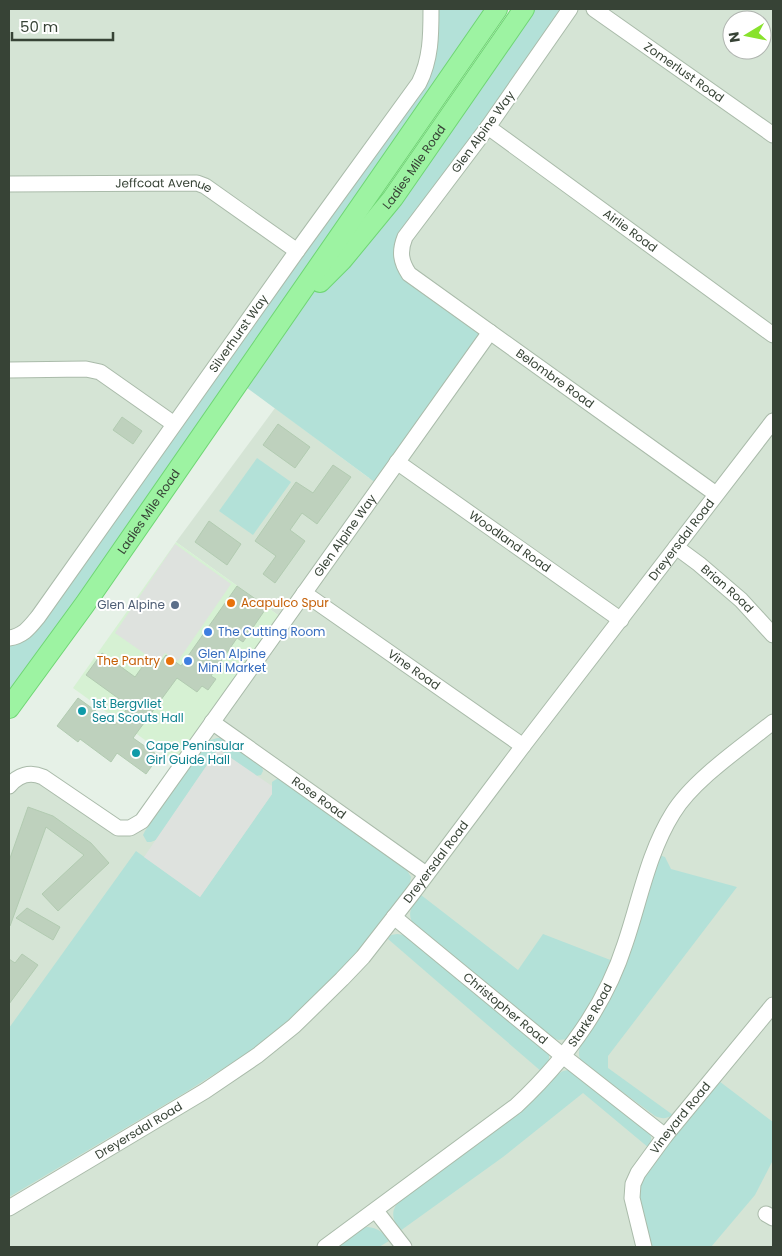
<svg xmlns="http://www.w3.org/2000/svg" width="782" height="1256" font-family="Poppins,sans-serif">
<rect width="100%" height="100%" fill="#e6f1e7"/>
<g fill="#d5e4d5" fill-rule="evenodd">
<polygon points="9,9 431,9 425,70 38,617 9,638"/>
<path d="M570 9H773V1247H9V786L27 774 130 828 285 620 176 542 275 408 369 478 409 274 401 248ZM732 20H762V50H732Z"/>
</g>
<polygon fill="#d6f1d3" points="176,542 285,620 181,766 73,688"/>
<g fill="#b3e1d8">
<polygon points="431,9 497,9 374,187 342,260 524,9 570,9 405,237 404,266 490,332 380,486 239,382 9,708 9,638 17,637 419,83"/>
<polygon points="257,458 291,482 253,535 219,511"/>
<polygon points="217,738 223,738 262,766 263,771 261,775 256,776 218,749 156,840 151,842 147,842 143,835 145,831 206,744 211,740"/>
<polygon points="278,778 405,867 411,877 409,887 339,976 292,1020 254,1049 186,1092 9,1197 9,1028 136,851 200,897 272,794 272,782"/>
<path d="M659 855 665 857 671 869 737 887 608 1056V1068L673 1115C666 1119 662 1119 655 1116L582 1062C573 1050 586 1037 593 1026Z"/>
<path d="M421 895 518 970 543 934 613 961 594 999 568 1039 558 1040 553 1038 416 928C405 915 411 905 421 895Z"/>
<polygon points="397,934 404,935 549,1053 549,1064 542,1072 388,939 391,935"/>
<path d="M568 1070 573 1072 649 1132C652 1138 652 1142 649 1148L583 1093 503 1157 400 1231C392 1219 390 1211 400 1200L521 1110 558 1074 563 1071Z"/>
<polygon points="715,1078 773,1122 773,1160 755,1195 711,1247 645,1247 633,1188"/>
<path d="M367 1227C378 1228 383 1232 389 1241L379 1247H334L360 1229Z"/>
</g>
<g fill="#dee2de">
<polygon points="175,544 231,584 178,661 165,653 158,663 115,633"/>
<polygon points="218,749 272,786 272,794 200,897 144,857"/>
</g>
<g fill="#bed1bd" stroke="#b2cbb1">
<polygon points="122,417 142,431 133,444 113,430"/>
<polygon points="278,424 310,447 295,468 263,445"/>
<polygon points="333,465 351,477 317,524 302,513 290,530 305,541 275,583 263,574 276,556 255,541 296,482 313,493"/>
<polygon points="209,521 241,544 227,565 195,542"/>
<polygon points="237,586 267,607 243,642 237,638 211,676 216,679 208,690 202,686 197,692 177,678 133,738 159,756 146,774 117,753 111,762 80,739 78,742 57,726 78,698 115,725 129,706 86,675 102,653 135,677 147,660 157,667 166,655 181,666"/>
<polygon points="28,807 53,816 91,843 109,863 58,911 42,894 84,855 46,827 10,926 9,926 9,861"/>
<polygon points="27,908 60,927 53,940 16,918"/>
<polygon points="22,954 38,965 9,1004 9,959 15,963"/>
</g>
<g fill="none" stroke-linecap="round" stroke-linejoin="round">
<defs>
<g id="minor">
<path id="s1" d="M570 9 488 127 405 237C399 252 401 262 409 274L716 494"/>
<path id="s2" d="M594 9 773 135"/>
<path id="s3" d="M488 127 773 335"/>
<path id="s4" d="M9 184 197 183 205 186 297 251"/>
<polyline points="9,370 86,369 100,372 174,424"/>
<path id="s5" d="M397 462 621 620"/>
<path id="s6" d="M676 547 699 564 741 600 773 635"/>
<path id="s7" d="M304 593 523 746"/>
<path id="s8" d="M9 638C23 636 29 628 38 617L297 251 419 83C431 59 431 35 431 9"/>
<path id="s9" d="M212 722 426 874"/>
<path id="s10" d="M9 786C18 775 30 771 43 777L118 828H130L142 821 490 332"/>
<path id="s11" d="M394 917 563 1056 665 1136"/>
<path id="s12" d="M9 1208 205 1091 258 1055 294 1026 342 979 363 957 412 894 523 746 773 421"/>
<polyline points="376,1211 404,1247"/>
<polyline points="766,1214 773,1218"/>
<path id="s13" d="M325 1247 516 1106C563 1062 605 1007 625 944 640 900 648 853 673 813 693 780 742 747 773 722"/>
<path id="s14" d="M644 1247 632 1198 633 1184 638 1173 665 1136 773 1005"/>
</g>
<g id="major">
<path id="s15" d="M320 282 342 260 393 198 524 9"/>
<path id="s16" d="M9 708 85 604 497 9"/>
</g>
</defs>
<use href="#minor" stroke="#aba" stroke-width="17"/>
<use href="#major" stroke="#6fd674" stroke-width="22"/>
<use href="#minor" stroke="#fff" stroke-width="15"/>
<use href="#major" stroke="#9df3a2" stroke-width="20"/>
</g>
<g fill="#e8710a" stroke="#fff" stroke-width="2">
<circle cx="231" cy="603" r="5"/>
<circle cx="170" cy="661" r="5"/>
</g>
<circle fill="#5c6f8a" stroke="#fff" stroke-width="2" cx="175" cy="605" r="5"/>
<g fill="#3f7fe0" stroke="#fff" stroke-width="2">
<circle cx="208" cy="632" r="5"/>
<circle cx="188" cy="661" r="5"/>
</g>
<g fill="#0f9aa8" stroke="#fff" stroke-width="2">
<circle cx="82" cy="711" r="5"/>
<circle cx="136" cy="753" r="5"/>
</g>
<g text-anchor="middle" stroke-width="4" stroke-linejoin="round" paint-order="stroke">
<g font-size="12" fill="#374336" stroke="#fff">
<text dy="4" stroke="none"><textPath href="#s2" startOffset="110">Zomerlust Road</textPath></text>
<text transform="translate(483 132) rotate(-54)" y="4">Glen Alpine Way</text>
<text dy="4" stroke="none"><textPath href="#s15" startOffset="149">Ladies Mile Road</textPath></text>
<text dy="4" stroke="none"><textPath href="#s4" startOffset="155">Jeffcoat Avenue</textPath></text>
<text dy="4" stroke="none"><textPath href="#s3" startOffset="176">Airlie Road</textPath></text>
<text dy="4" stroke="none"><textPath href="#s8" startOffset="384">Silverhurst Way</textPath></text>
<text dy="4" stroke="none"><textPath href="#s1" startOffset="500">Belombre Road</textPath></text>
<text dy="4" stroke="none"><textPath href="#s16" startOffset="241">Ladies Mile Road</textPath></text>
<text dy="4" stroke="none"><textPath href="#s10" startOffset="505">Glen Alpine Way</textPath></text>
<text dy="4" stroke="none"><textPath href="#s12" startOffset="961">Dreyersdal Road</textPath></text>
<text dy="4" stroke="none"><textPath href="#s5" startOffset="138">Woodland Road</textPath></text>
<text dy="4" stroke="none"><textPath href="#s6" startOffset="66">Brian Road</textPath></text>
<text dy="4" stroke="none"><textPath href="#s7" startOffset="134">Vine Road</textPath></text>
<text dy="4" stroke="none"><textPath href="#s9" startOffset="131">Rose Road</textPath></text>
<text dy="4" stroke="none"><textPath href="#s12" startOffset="556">Dreyersdal Road</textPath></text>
<text dy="4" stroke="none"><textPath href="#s11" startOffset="144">Christopher Road</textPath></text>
<text dy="4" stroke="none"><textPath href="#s13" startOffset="355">Starke Road</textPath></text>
<text dy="4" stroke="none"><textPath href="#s14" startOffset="146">Vineyard Road</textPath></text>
<text dy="4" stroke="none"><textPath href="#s12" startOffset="151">Dreyersdal Road</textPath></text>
</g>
<g font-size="12" fill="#c56008" stroke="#fff" text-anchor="start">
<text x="241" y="607">Acapulco Spur</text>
<text x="160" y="665" text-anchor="end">The Pantry</text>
</g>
<g font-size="12" fill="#4e5e75" stroke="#fff" text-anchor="end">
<text x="165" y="609">Glen Alpine</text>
</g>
<g font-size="12" fill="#366cbe" stroke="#fff" text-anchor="start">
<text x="218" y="636">The Cutting Room</text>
<text x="198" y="658">Glen Alpine<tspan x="198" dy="14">Mini Market</tspan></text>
</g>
<g font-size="12" fill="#0d838f" stroke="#fff" text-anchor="start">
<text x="92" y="708">1st Bergvliet<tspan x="92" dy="14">Sea Scouts Hall</tspan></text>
<text x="146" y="750">Cape Peninsular<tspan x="146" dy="14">Girl Guide Hall</tspan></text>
</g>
</g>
<rect width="782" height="1256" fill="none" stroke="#374336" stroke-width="20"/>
<g transform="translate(747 35) rotate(260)"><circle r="24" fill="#ffffff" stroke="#afb4af"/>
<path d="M0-4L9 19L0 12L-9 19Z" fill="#88e22c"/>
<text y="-8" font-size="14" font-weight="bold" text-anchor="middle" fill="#374336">N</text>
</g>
<path d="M12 32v8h101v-8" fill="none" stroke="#374336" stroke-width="2.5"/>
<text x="20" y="32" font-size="15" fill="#374336" stroke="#ffffff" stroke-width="4" paint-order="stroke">50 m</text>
</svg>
